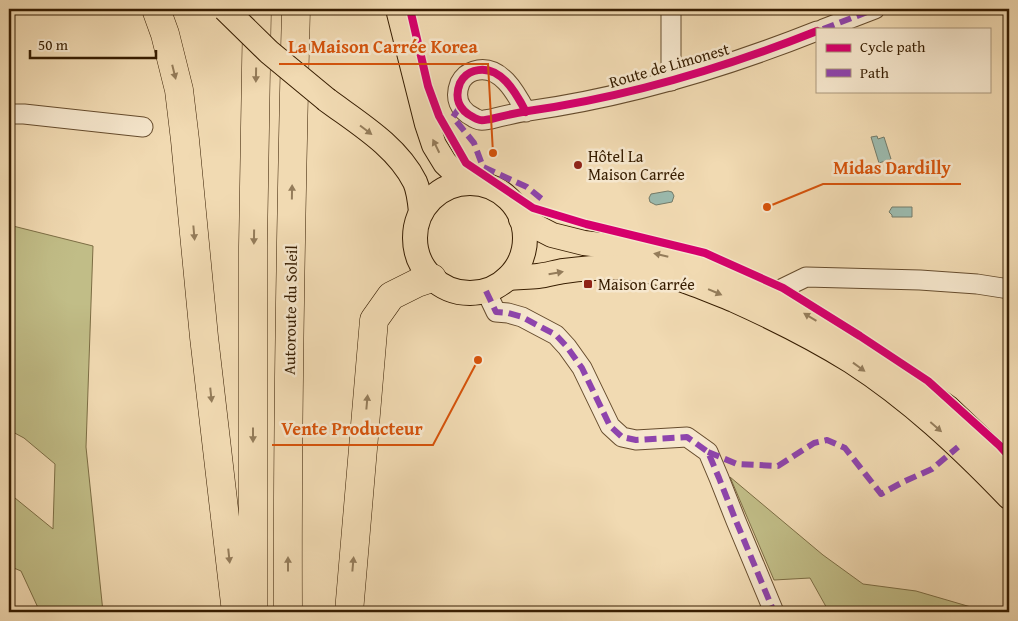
<svg xmlns="http://www.w3.org/2000/svg" width="1018" height="621" font-family="'Gentium Book Plus',serif">
<rect width="100%" height="100%" fill="#f1dab2"/>
<filter id="stains"><feTurbulence type="fractalNoise" baseFrequency=".004" numOctaves="4"/><feColorMatrix values="0 0 0 0 .2 0 0 0 0 .09 0 0 0 0 .02 0 0 0 .5 -.17"/></filter>
<radialGradient id="worn" r=".72"><stop offset=".6" stop-color="#630" stop-opacity="0"/><stop offset="1" stop-color="#630" stop-opacity=".3"/></radialGradient>
<g fill="#c1bd87" stroke="#7c6d44">
<polygon points="9,225 93,246 86,447 103,612 40,612 21,571 9,566 9,503 15,498 53,529 55,464 24,438 9,430"/>
<polygon points="730,477 823,555 863,584 916,591 988,612 829,612 810,578 774,580"/>
</g>
<g fill="#9bbaae" stroke="#737b69">
<polygon points="877,136 878,139 884,137 891,159 879,163 871,137"/>
<polygon points="668,191 672,192 674,196 672,202 656,205 650,202 649,198 651,194"/>
<polygon points="892,207 912,207 912,217 892,217 892,215 889,212"/>
</g>
<g fill="none" stroke-linecap="round" stroke-linejoin="round">
<defs>
<g id="minor">
<polyline points="823,29 875,9"/>
<polyline points="671,81 671,9"/>
<path d="M526 112C516 93 500 63 474 71 467 73 463 77 460 83 454 98 459 110 473 117 474 118 479 120 480 120 483 121 488 119 491 119 503 116 516 113 528 111 627 97 724 68 817 31"/>
<polyline points="9,114 24,114 143,127"/>
<polyline points="486,291 496,312 508,313 522,317 556,335 567,347 582,368 610,426 622,437 636,440 687,437 708,452 719,478 736,521 774,612"/>
<polyline points="771,294 806,277 920,280 977,284 1009,289"/>
</g>
<g id="major">
<polyline points="398,9 427,124 434,145 445,163 466,183"/>
<path d="M327 100C358 123 397 146 415 182 419 191 420 202 421 212"/>
<circle cx="470" cy="238" r="55"/>
<polyline points="521,219 552,235 584,243 633,249 701,264 771,294 858,346 896,371 947,407 1009,466"/>
<path d="M508 278C518 277 528 277 538 276 547 275 556 272 564 271 588 268 613 266 636 269 671 273 702 287 734 300 774 318 814 338 851 361 910 399 961 447 1009 497"/>
</g>
<g id="highway">
<polyline points="156,9 165,34 179,90 185,140 204,337 236,612"/>
<polyline points="253,612 253,246 257,9"/>
<path d="M288 612C287 411 291 210 296 9"/>
<polyline points="349,612 374,320 391,296 417,283 432,278"/>
</g>
</defs>
<use href="#minor" stroke="#664c2d" stroke-width="21"/>
<use href="#major" stroke="#371d01" stroke-width="26"/>
<use href="#highway" stroke="#371d01" stroke-width="29"/>
<use href="#minor" stroke="#f6e7cd" stroke-width="19"/>
<use href="#major" stroke="#f1dab2" stroke-width="24"/>
<use href="#highway" stroke="#f1dab2" stroke-width="28"/>
<defs>
<polyline id="major-bridge" points="225,9 269,52 327,100"/>
</defs>
<use href="#major-bridge" stroke="#371d01" stroke-width="26" stroke-linecap="butt"/>
<use href="#major-bridge" stroke="#f1dab2" stroke-width="24"/>
<g stroke="#8e44ad" stroke-width="6" stroke-dasharray="12 6" stroke-linecap="butt">
<polyline points="823,29 875,9"/>
<polyline points="460,107 453,117 474,143 483,167 527,187 543,200"/>
<polyline points="486,291 496,312 508,313 522,317 556,335 567,347 582,368 610,426 622,437 636,440 687,437 708,452 719,478 736,521 774,612"/>
<polyline points="708,452 737,464 778,466 814,443 827,440 845,448 881,494 903,482 932,469 958,447"/>
</g>
<defs>
<g id="cycleway">
<polyline points="410,9 428,86 439,116 466,163 533,208 586,224 705,253 783,288 860,336 928,381 1000,446 1009,456"/>
<path d="M526 112C516 93 500 63 474 71 467 73 463 77 460 83 454 98 459 110 473 117 474 118 479 120 480 120 483 121 488 119 491 119 503 116 516 113 528 111 627 97 724 68 817 31"/>
</g>
</defs>
<use href="#cycleway" stroke="#f6e7cd" stroke-width="11"/>
<use href="#cycleway" stroke="#d6006c" stroke-width="8"/>
</g>
<defs><path id="oneway-solid" d="M-6-.8H1V-3.2L6.5 0L1 3.2V.8H-6Z" transform="scale(1.25)"/></defs>
<g fill="#947c5a">
<use href="#oneway-solid" transform="translate(174 72) rotate(76)"/>
<use href="#oneway-solid" transform="translate(256 75) rotate(91)"/>
<use href="#oneway-solid" transform="translate(366 130) rotate(37)"/>
<use href="#oneway-solid" transform="translate(436 146) rotate(-116)"/>
<use href="#oneway-solid" transform="translate(292 192) rotate(-89)"/>
<use href="#oneway-solid" transform="translate(194 233) rotate(85)"/>
<use href="#oneway-solid" transform="translate(254 237) rotate(91)"/>
<use href="#oneway-solid" transform="translate(661 255) rotate(-167)"/>
<use href="#oneway-solid" transform="translate(556 273) rotate(-10)"/>
<use href="#oneway-solid" transform="translate(715 292) rotate(23)"/>
<use href="#oneway-solid" transform="translate(810 317) rotate(-149)"/>
<use href="#oneway-solid" transform="translate(859 367) rotate(36)"/>
<use href="#oneway-solid" transform="translate(211 395) rotate(84)"/>
<use href="#oneway-solid" transform="translate(367 402) rotate(-85)"/>
<use href="#oneway-solid" transform="translate(936 427) rotate(41)"/>
<use href="#oneway-solid" transform="translate(253 435) rotate(90)"/>
<use href="#oneway-solid" transform="translate(229 556) rotate(84)"/>
<use href="#oneway-solid" transform="translate(288 564) rotate(-90)"/>
<use href="#oneway-solid" transform="translate(353 564) rotate(-85)"/>
</g>
<g fill="#8f2418" stroke="#f6e7cd" stroke-width="2">
<circle cx="578" cy="165" r="5"/>
<rect x="583" y="279" width="10" height="10" rx="2.5"/>
</g>
<g text-anchor="middle" stroke-width="5" stroke-linejoin="round" paint-order="stroke">
<g font-size="16" fill="#371d01" stroke="#f6e7cd">
<text transform="translate(669 65) rotate(-16)" y="6">Route de Limonest</text>
<text transform="translate(290 310) rotate(-89)" y="6">Autoroute du Soleil</text>
</g>
<g font-size="16" fill="#371d01" stroke="#f6e7cd" text-anchor="start">
<text x="588" y="162">Hôtel La<tspan x="588" dy="18">Maison Carrée</tspan></text>
<text x="598" y="290">Maison Carrée</text>
</g>
</g>
<path fill="none" stroke="#d6530b" stroke-width="2" d="M493 153L488 64H279M767 207L823 184H961M478 360L433 445H272"/>
<g fill="#d6530b" stroke="#f6e7cd" stroke-width="2">
<circle cx="493" cy="153" r="5"/>
<circle cx="767" cy="207" r="5"/>
<circle cx="478" cy="360" r="5"/>
</g>
<g font-size="18" text-anchor="middle" font-weight="bold" fill="#d6530b" stroke="#f6e7cd" stroke-width="5" stroke-linejoin="round" paint-order="stroke">
<text x="383" y="53">La Maison Carrée Korea</text>
<text x="892" y="174">Midas Dardilly</text>
<text x="352" y="435">Vente Producteur</text>
</g>
<rect width="1018" height="621" fill="none" stroke="#f1dab2" stroke-width="30"/>
<rect x="10" y="10" width="998" height="601" fill="none" stroke="#371d01" stroke-width="2.5"/>
<rect x="15" y="15" width="988" height="591" fill="none" stroke="#371d01"/>
<rect x="816" y="28" width="175" height="65" fill="#f6e7cd" stroke="#aa967b"/>
<rect x="826" y="44" width="25" height="8" fill="#d6006c" stroke="#aa967b"/>
<text x="860" y="52" font-size="15" fill="#371d01">Cycle path</text>
<rect x="826" y="69" width="25" height="8" fill="#8e44ad" stroke="#aa967b"/>
<text x="860" y="78" font-size="15" fill="#371d01">Path</text>
<path d="M30 50v8h126v-8" fill="none" stroke="#371d01" stroke-width="2.5"/>
<text x="38" y="50" font-size="15" fill="#371d01" stroke="#f6e7cd" stroke-width="4" paint-order="stroke">50 m</text>
<rect width="100%" height="100%" filter="url(#stains)"/>
<rect width="100%" height="100%" fill="url(#worn)"/>
</svg>
